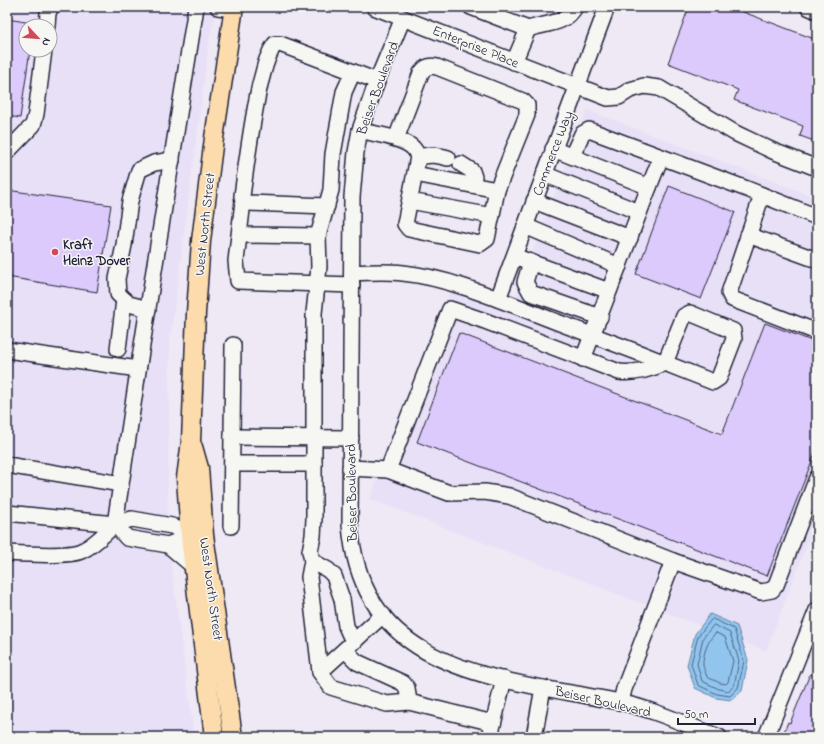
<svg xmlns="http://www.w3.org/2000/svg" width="824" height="744" font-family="'Indie Flower',sans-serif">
<rect width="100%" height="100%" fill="#eee9f5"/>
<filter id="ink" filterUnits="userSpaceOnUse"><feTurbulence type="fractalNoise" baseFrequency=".025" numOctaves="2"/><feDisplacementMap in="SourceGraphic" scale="8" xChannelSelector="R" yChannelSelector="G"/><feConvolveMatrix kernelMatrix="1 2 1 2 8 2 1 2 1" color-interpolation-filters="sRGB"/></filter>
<g filter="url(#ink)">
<g fill="#e8e0f7" fill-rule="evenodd">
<path d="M7 7H217L210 35 170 341 167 534 194 737H7ZM26 26H50V50H26Z"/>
<polygon points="587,110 817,198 817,518 766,651 370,499 450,290 509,313"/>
</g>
<polygon fill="#91c5ee" stroke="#6584a6" points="710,614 737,626 748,660 742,691 731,700 716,698 695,688 687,665 695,634"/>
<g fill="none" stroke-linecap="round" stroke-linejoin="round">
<g stroke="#4e6383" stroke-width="1">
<polygon points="713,619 734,629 744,661 738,688 730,696 717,694 698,685 691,664 698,636 711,620"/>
<polygon points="714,625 730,633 739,661 734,686 728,691 719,689 702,681 697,664 703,638"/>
<path d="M716 633 725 637 733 661 728 682 726 684 720 683 707 677C706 673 703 668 703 665 702 656 709 637 716 633Z"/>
</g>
</g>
<g fill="#dbcafb" stroke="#22223b">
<polygon points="689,7 730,7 817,40 817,142 800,136 803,126 734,100 738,90 668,63"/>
<polygon points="7,19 26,22 26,50 30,50 20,118 7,116"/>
<polygon points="669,186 735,212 701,299 636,274"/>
<polygon points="7,190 111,205 97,292 7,277"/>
<polygon points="765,323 817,343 817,448 767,576 417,442 459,333 722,434"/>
<polygon points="810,674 817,675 817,737 782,737 788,722 790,723"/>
</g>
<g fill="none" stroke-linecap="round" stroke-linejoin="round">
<defs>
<g id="minor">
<polyline points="218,7 233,9"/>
<polyline points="374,7 608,98 619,97 630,90 644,86 659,88 735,133 773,151 817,168"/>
<polyline points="471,7 528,29 514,62"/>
<polyline points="808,7 817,11"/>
<path d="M403 18 377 81 360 130 356 152 352 197 350 524C361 676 503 678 619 702 653 709 686 725 719 737"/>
<polyline points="47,26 48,13 51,7"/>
<path d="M528 29C545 23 565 25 575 7"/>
<polyline points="353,72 344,92 333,154 331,190 318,236 319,267 314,313 314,519 313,536 310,551 312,561 309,577 320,672 331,687 387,704 409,702 493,723"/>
<path d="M360 130C375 135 404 137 414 149 416 151 417 155 418 157L405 224 409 229 480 244 487 239 497 190 527 115V105L523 101 437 67C430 65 425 67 421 73L396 139"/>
<polyline points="553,149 649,187 583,359"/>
<polyline points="7,152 33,125 36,114 44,50"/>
<polyline points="572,156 582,134 589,130 747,189 817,217"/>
<path d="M418 157C430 154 437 155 448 158"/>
<polyline points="461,164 472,171 474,177 472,185"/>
<polyline points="415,174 497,190"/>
<polyline points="544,174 639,212"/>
<polyline points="649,187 661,157"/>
<polyline points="762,195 729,293 732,299 817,332"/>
<polyline points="243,201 236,261 238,281 352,285"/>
<polyline points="410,201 492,216"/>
<polyline points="534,201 630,238"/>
<path d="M327 206 248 203 243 201 242 196C247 158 252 121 260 84 264 71 266 56 275 44H280L377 81"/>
<polyline points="525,226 619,266"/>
<polyline points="240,235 318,236"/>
<polyline points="748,235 817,260"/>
<polyline points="522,259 609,291"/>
<polyline points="531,262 525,282 531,293 600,317"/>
<path d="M352 273C369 272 386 271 403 273 453 278 509 304 557 322 609 341 661 361 713 382L719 378 734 339 733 331 690 313 684 316 665 363C651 369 634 374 619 372L485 321 450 309 388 470 449 493 485 492 509 496 673 561 761 592 772 590 776 585 817 478"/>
<polyline points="498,299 607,7"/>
<polyline points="148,309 129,304 118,294 117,279 124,245 130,201 139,170 154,163 172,160"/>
<polyline points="118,349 124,300"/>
<polyline points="7,350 138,369"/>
<polyline points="232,437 351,438"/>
<polyline points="232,464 314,464"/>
<polyline points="7,465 121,484"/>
<polyline points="350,468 388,470"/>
<polyline points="7,513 115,524"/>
<polyline points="231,526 233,345"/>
<polyline points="190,536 172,526 132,519 115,524 127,538 168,545 190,536 201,535"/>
<polyline points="168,545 194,567"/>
<path d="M7 553C23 554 68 557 81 551 92 547 107 532 115 524L140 358 196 7"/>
<polyline points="312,561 328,570 334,576 342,599 346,626 350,635 355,641"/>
<polyline points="345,650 357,662 403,683 407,688 409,702"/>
<polyline points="320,672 383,615"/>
<polyline points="621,702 624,689 673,561"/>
<polyline points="490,737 504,679"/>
<polyline points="534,737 543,688"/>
<polyline points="766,737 817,610"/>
</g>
<g id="major">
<polyline points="193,447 199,468 204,535 233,737"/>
<polyline points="214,737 190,536 186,478 191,441 196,313 201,241 214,138 234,7"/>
</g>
</defs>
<use href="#minor" stroke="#22223b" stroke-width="18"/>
<use href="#major" stroke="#22223b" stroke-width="21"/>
<use href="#minor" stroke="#f6f6f2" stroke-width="15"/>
<use href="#major" stroke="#fcdcac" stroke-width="18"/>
</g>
</g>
<circle fill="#d1495b" stroke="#f6f6f2" stroke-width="1.5" cx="55" cy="252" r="4"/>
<g text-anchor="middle" stroke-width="3" stroke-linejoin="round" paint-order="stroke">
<g font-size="14" fill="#22223b" stroke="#f6f6f2">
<text transform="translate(476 46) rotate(22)" y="5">Enterprise Place</text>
<text transform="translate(377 88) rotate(-70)" y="5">Beiser Boulevard</text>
<text transform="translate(552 153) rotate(-69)" y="5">Commerce Way</text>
<text transform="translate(204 224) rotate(-84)" y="5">West North Street</text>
<text transform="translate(351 493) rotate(-91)" y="5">Beiser Boulevard</text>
<text transform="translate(212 589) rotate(82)" y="5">West North Street</text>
<text transform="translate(603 701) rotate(13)" y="5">Beiser Boulevard</text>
</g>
<g font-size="14" font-weight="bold" fill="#22223b" stroke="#f6f6f2" text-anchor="start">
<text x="63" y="249">Kraft<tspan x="63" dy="16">Heinz Dover</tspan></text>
</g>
</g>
<rect width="824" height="744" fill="none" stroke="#f6f6f2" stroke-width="24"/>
<rect x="12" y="12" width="800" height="720" fill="none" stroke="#22223b" stroke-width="1.5" filter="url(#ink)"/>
<g transform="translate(38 38) rotate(116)"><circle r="19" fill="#f6f6f2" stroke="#a1a1a9"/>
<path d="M0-3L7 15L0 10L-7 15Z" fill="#d1495b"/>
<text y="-6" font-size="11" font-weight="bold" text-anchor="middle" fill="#22223b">N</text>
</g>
<path d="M678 718v6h77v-6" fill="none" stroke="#22223b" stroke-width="2"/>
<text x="684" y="718" font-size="12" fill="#22223b" stroke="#f6f6f2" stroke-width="3" paint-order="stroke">50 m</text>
</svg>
